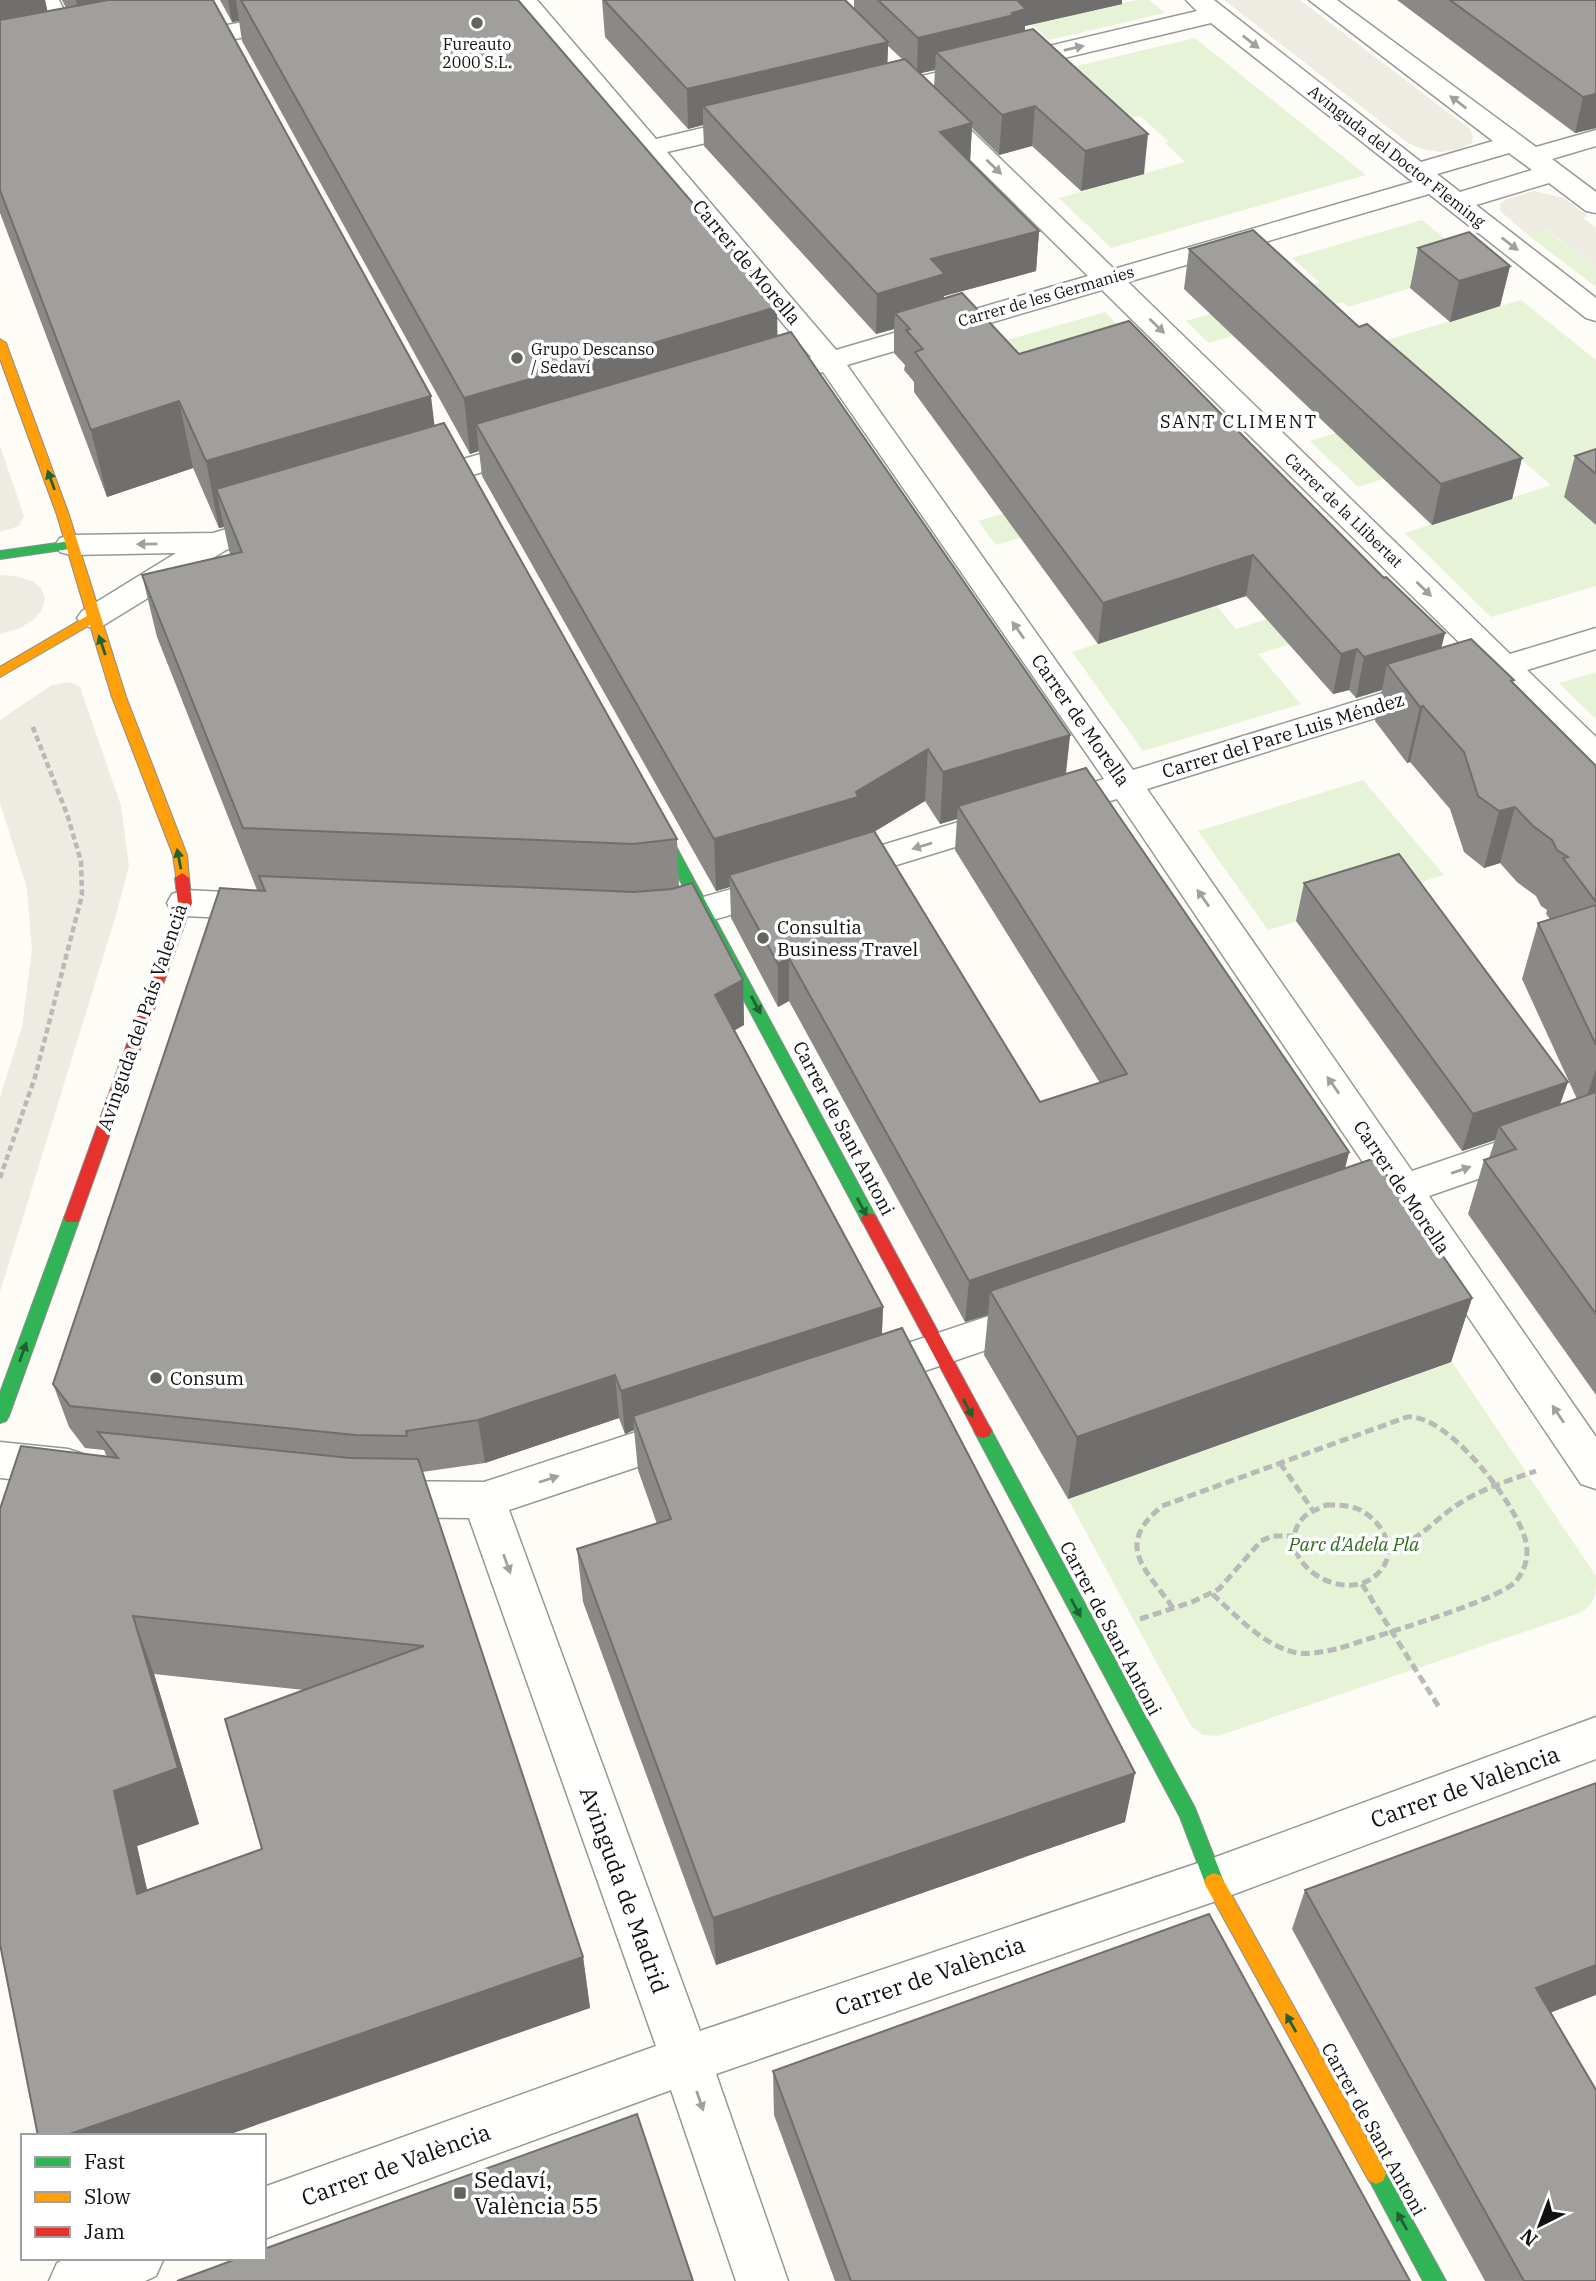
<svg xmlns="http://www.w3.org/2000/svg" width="1596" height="2281" font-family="'IBM Plex Serif',serif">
<rect width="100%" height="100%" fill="#fdfcf7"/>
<g fill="#e7f3d7">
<polygon points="1137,0 1149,0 1165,13 1049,40 1032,24"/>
<polygon points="1195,38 1366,175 1111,248 1059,198 1185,162 1165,143 1168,141 1140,116 1113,123 953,95"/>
<polygon points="1422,220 1480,267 1348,307 1343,302 1209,343 1186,321 1319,282 1292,258"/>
<polygon points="1545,229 1596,268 1596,287 1528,235"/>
<polygon points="1521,300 1596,360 1596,487 1565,497 1596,525 1596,586 1491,617 1405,533 1551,485 1500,441 1358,487 1310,441 1450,397 1387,340"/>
<polygon points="1105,312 1147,355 1032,389 993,344"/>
<polygon points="1110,481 1130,504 996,545 978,521"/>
<polygon points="1378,584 1403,610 1258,654 1301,704 1143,751 1072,652 1216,605 1236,629"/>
<polygon points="1596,672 1596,719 1559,683"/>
<polygon points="1363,780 1444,875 1268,930 1198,831"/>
<path d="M1452 1362 1596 1576C1596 1595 1595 1606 1577 1614L1218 1736 1203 1735 1191 1726 1068 1499Z"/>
</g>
<g fill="#edebe2">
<polygon points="1224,0 1300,0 1470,129 1473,136 1472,143 1459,149 1442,152 1425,150 1408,143"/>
<polygon points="1534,191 1564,198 1588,216 1583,218 1596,228 1596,268 1546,229 1528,235 1500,211 1500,204 1505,200"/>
<polygon points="0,446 24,516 19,526 0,532"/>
<polygon points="0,575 16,576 32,581 41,588 45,599 41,611 33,620 20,628 0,634"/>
<polygon points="70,682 80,687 121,806 129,866 116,915 0,1292 0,1097 22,1027 32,950 27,888 0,803 0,720 52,685"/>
</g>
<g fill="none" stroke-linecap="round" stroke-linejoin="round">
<defs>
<g id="street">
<polygon points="35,0 59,0 88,58 84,63 75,66 66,63"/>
<path d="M512 0H537L656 139 753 116 762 118 766 124 762 130 667 152 836 350 1088 276 925 115 921 109 925 103 934 101 943 103 1114 269 1413 182 1211 23 880 102 871 100 867 94 871 88 1197 11 1186 0H1214L1421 162 1493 141 1309 0H1337L1536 147 1596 130V146L1552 159 1596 192V213L1586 211 1549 183 1476 205 1596 298V321L1586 318 1429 194 1128 282 1510 654 1596 628V649L1527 670 1596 737V768L1584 765 1498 680 1147 789 1412 1171 1596 1108V1138L1429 1196 1596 1437V1489L1581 1484 1395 1208 1382 1212 1368 1208 1362 1197 1368 1186 1377 1183 1117 799 1103 803 1091 799 1086 791 1091 783 1104 779 823 372 808 376 798 373 793 367 798 361 811 357ZM1509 153 1532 170 1460 192 1437 174ZM1102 290 1480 663 1133 770 847 365Z"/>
<polygon points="294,12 303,15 307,20 303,25 181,50 172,47 168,42 172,37 181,34"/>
<polygon points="532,439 543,442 547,448 543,454 419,491 408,489 404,482 408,475"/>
<polygon points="277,514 288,517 293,524 288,531 226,550 104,625 93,628 82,625 77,618 82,611 176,553 71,555 60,552 55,545 60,538 71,535 213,533"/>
<polygon points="1005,808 1017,812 1022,820 1017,828 838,883 826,880 820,871 826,862"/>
<polygon points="781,875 794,879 799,888 794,897 667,933 654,929 649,920 654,911"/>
<polygon points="185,890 268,894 281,898 286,907 281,916 268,920 185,916 172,912 167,903 172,894"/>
<polygon points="1034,1301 1048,1305 1054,1317 1048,1329 869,1390 854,1385 848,1373 854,1361"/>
<polygon points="685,1416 700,1422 706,1434 700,1446 509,1510 700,2031 1213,1858 1596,1717 1596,1759 1213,1902 716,2074 788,2281 736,2281 671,2090 264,2239 264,2187 656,2046 469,1518 378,1517 363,1512 357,1499 363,1486 378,1481 484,1482"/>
<polygon points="0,1442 68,1449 83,1454 89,1467 83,1480 68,1485 0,1478"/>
<polygon points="67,2258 164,2258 156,2276 145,2281 49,2281 57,2263"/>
</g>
<g id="fast">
<polygon points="71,541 77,545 76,548 0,559 0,551"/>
<polygon points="652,810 659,815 875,1215 877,1219 875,1223 863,1223 645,815"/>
<polygon points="72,1212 78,1214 80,1218 9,1416 6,1421 0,1423 0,1393 64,1218 66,1214"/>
<polygon points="983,1424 989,1426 1195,1808 1224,1882 1221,1888 1214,1891 1207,1888 1180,1817 974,1431 977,1426"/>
<polygon points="1376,2164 1383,2167 1446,2281 1423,2281 1366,2174 1369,2167"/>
</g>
<g id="slow">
<polygon points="0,339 6,343 69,515 126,697 187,855 189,878 187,882 177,882 173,855 112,697 90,625 0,677 0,667 87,616 57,515 0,359"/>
<polygon points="1214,1873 1221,1876 1383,2167 1386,2174 1383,2181 1376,2184 1369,2181 1207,1888 1204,1882 1207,1876"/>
</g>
<g id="jam">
<polygon points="182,873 189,878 192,903 80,1218 78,1222 66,1222 64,1218 178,903 175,878"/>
<polygon points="869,1213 875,1215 989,1426 992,1431 989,1436 983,1438 977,1436 861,1219 863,1215"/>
</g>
</defs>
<use href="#street" stroke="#979795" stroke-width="3"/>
<use href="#fast" stroke="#8e8d8b" stroke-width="2"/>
<use href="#slow" stroke="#8e8d8b" stroke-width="2"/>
<use href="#jam" stroke="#8e8d8b" stroke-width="2"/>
<polyline stroke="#b9b9b8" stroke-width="4.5" stroke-dasharray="6 3.5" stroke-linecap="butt" points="0,1178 35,1077 82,895 81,861 67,814 32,725"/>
<g stroke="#b9b9b8" stroke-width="5" stroke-dasharray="9 4.5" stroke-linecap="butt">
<polyline points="1280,1463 1312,1509"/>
<path d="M1326 1505C1337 1505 1348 1505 1358 1509 1380 1519 1399 1548 1381 1570 1347 1612 1267 1558 1303 1518 1308 1512 1319 1509 1326 1505Z"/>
<path d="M1388 1549C1420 1542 1434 1519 1460 1503 1484 1488 1510 1480 1536 1471"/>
<polyline points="1362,1584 1439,1707"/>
<path d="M1173 1608C1145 1568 1114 1546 1162 1506L1407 1417C1448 1413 1518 1506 1526 1542 1529 1557 1525 1571 1515 1582 1498 1601 1369 1638 1337 1649 1324 1651 1311 1655 1298 1653 1264 1647 1236 1615 1211 1593"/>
<polyline points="1140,1619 1192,1602 1219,1589 1261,1541 1272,1536 1294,1536"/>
</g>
<use href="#street" fill="#fffffe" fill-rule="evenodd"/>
<use href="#fast" fill="#30b455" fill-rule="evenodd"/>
<use href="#slow" fill="#ff9f0a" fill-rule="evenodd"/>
<use href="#jam" fill="#e5322d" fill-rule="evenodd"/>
</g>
<g fill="#8a8986" fill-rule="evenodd">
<path d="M0 0H45L47 11 66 8 62 0H213L434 426 677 839 679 887 743 980 744 1025 735 1030 883 1307 882 1335 1125 1822 716 1965 583 1602 577 1549 657 1524 638 1470 634 1430 625 1434 619 1418 485 1463 422 1472 583 1957 590 2008 38 2136 107 1457 104 1450 85 1448 69 1427 53 1384 257 890 157 637 142 575 230 555 224 527 219 528 193 468 107 497 0 213ZM154 1674 304 1690 262 1849 147 1890 137 1846 199 1824Z"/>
<path d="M220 0H518L777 307V336L1070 735 1066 774 1349 1152 1345 1169 1472 1298 1451 1362 1068 1499 984 1355 988 1315 965 1322 789 1001 778 1007 731 918 730 887 716 891 482 476 479 451 470 454 242 41 239 21 232 22ZM925 801 940 824 957 819 955 850 1100 1083 1040 1102 874 832Z"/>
<path d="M602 0H845L854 9V0H1122V4L1025 26V31L1144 174 1081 191 1032 146 999 155 972 128 970 162 1039 231 1036 271 944 296 943 299 1019 354 1442 648 1513 683 1596 766V1395L1468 1214 1484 1160 1489 1158 1495 1140 1462 1151 1296 921 1304 883 1560 1105 1577 1099 1522 979 1538 923 1550 919 1546 914 1547 910 1541 906 1536 896 1517 882 1500 863 1484 868 1464 852 1450 809 1410 762 1407 763 1375 721 1382 690 1356 698 1349 690 1333 694 1246 596 1098 644 914 392V382L904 370 905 365 894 353V329L876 334 704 146 703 125 688 129 605 37ZM888 46 902 59 887 63ZM935 70 934 87 921 73Z"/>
<polygon points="1397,0 1596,0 1596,128 1575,133"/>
<polygon points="1418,248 1510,266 1500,306 1450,322 1410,288"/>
<polygon points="1189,249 1359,327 1522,458 1512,499 1432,525 1184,289"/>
<polygon points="1596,449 1596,525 1564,497 1575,456"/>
<polygon points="1305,1890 1551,2013 1596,2281 1485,2281 1292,1929"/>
<polygon points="773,2071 1410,2281 835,2281 774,2115"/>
</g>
<g fill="#716f6d">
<polygon points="0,0 45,0 57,56 0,66"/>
<polygon points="76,0 200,0 86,50"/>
<polygon points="228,0 236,0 239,21 232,22"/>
<polygon points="1010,0 1122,0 1122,4 1025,26 1024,46 936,52 935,70 917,74 918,38"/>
<polygon points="888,42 887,82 703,106 703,125 688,129 687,89"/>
<polygon points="1596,94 1596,128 1575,133 1583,97"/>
<polygon points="1035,106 1032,146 999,155 1002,115"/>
<polygon points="972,123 970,163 940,132"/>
<polygon points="1148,134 1144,174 1081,191 1085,151"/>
<polygon points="1039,231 1036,271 944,296 943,315 895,313 894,329 876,334 877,294 931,259"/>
<polygon points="1510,266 1500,306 1450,322 1459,281"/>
<polygon points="777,307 778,363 476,424 479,451 470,454 464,398"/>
<polygon points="431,396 439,463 216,489 224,527 219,528 206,461"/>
<polygon points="179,401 193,468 107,497 91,430"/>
<polygon points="1522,458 1512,499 1432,525 1441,484"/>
<polygon points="1253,555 1246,596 1098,644 1103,603"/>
<polygon points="1445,633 1435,674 1387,664 1382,690 1356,698 1364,657"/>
<polygon points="1357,649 1349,690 1333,694 1341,654"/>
<polygon points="1423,706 1410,762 1407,763 1420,707"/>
<polygon points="1070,735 1064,787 958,806 957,819 940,824 943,772"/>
<polygon points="928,749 925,801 857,842 729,875 730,887 716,891 714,839 856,792"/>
<polygon points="1515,807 1500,863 1484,868 1499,811"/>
<polygon points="789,958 789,1001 778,1007 778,964"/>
<polygon points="743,980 744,1025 717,1040 715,995"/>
<polygon points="1596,1069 1596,1103 1582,1110"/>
<polygon points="1568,1082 1555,1119 1499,1126 1495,1140 1462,1151 1473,1114"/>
<polygon points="1349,1152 1338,1194 990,1291 988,1315 965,1322 969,1281"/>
<polygon points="1472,1298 1451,1362 1068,1499 1077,1437"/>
<polygon points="883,1307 881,1350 633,1416 634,1430 625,1434 621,1391"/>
<polygon points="615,1375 619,1418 485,1463 478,1420"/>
<polygon points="133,1616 154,1674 199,1824 137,1846 160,1946 137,1894 114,1791"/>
<polygon points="1135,1773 1125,1822 716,1965 713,1918"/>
<polygon points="583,1957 590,2008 225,2136 64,2136"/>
<polygon points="1596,1965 1596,1995 1516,2026 1536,1988"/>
</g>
<g fill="#a19f9c" stroke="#716f6d" stroke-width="2" fill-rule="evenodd">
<polygon points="108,0 213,0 431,396 206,461 179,401 91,430 0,190 0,20"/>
<polygon points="241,0 518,0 759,280 777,307 464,398"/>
<polygon points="604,0 845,0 888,42 687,89"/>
<polygon points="878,0 1017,0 1026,9 1012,13 1014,15 918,38"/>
<polygon points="1450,0 1596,0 1596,94 1583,97"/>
<polygon points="1033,29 1148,134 1085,151 1035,106 1002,115 936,52"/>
<polygon points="905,59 972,123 940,132 1039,231 931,259 945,274 877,294 703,106"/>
<polygon points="1253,230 1359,327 1367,324 1522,458 1441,484 1189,249"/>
<polygon points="1469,232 1510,266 1459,281 1418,248"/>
<polygon points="962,293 1019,354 1129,321 1384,578 1386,577 1445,633 1364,657 1357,649 1341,654 1253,555 1103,603 915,352 923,349 906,330 910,329 895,313"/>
<polygon points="791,332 1070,735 943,772 928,749 856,792 858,797 714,839 476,424"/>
<polygon points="444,423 677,839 633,844 243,828 142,575 242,552 216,489"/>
<polygon points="1596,449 1596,474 1575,456"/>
<polygon points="1471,639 1514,680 1511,681 1596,766 1596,902 1563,858 1568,857 1557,850 1552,840 1533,826 1515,807 1499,811 1478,796 1464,752 1423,706 1420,707 1387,664"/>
<polygon points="1086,768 1349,1152 969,1281 789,958 778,964 729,875 874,831 1040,1102 1127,1074 958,806"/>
<polygon points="1399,854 1568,1082 1473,1114 1304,883"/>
<polygon points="259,876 634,892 672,889 692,883 743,980 715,995 883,1307 621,1391 615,1375 478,1420 406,1431 407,1436 355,1435 70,1406 53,1384 220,888 265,891"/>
<polygon points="1596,905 1596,1045 1538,923"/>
<polygon points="1596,1092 1596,1314 1484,1160 1516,1149 1499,1126"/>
<polygon points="1375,1158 1472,1298 1077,1437 990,1291"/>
<polygon points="902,1328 1135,1773 713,1918 577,1549 671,1519 633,1416"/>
<path d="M98 1432 350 1458 418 1459 583 1957 64 2136H38L0 1944V1509L21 1446 118 1458ZM133 1616 424 1646 225 1719 262 1849 137 1894 114 1791 178 1768Z"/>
<polygon points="1596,1783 1596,1965 1536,1988 1596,2090 1596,2281 1524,2281 1305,1890"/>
<polygon points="1209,1914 1410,2281 851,2281 773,2071"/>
<polygon points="637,2114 693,2281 177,2281 239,2258 264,2258 264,2249"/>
</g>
<defs><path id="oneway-solid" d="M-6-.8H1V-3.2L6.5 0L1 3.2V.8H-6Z" transform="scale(1.75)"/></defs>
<g fill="#a0a09f">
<use href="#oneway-solid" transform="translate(1251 42) rotate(38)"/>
<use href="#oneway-solid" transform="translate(1074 48) rotate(-13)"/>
<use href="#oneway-solid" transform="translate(1458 102) rotate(-143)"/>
<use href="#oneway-solid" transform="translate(994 167) rotate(44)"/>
<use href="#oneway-solid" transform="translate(1510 244) rotate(38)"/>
<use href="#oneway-solid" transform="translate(1157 326) rotate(44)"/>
<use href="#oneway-solid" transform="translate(147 544) rotate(179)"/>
<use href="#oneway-solid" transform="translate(1424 589) rotate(44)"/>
<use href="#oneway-solid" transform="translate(1018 630) rotate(-125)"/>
<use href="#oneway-solid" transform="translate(922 846) rotate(163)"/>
<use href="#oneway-solid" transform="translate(1203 898) rotate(-125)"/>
<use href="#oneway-solid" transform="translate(1333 1085) rotate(-125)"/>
<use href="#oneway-solid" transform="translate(1461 1170) rotate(-19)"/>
<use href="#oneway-solid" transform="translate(1558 1414) rotate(-124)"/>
<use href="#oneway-solid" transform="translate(549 1479) rotate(-18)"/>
<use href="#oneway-solid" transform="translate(507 1564) rotate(70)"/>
<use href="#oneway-solid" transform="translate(700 2101) rotate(71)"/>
</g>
<g fill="#206233">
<use href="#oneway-solid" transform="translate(51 480) rotate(-110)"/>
<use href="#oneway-solid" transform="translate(102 645) rotate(-109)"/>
<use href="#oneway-solid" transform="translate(179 859) rotate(-101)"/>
<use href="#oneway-solid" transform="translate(756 1005) rotate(62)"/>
<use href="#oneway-solid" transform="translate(862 1207) rotate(62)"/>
<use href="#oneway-solid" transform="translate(23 1352) rotate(-70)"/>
<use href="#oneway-solid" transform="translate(968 1408) rotate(62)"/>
<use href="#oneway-solid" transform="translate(1076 1608) rotate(62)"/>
<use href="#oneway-solid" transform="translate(1291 2023) rotate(-119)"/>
<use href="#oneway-solid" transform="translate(1402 2221) rotate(-119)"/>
</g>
<g fill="#646362" stroke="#fff" stroke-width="2.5">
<circle cx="477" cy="23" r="7"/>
<circle cx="517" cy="358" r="7"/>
<circle cx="763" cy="938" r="7"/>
<circle cx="156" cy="1378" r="7"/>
<rect x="453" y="2186" width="14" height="14" rx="3.5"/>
</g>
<g text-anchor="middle" stroke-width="7" stroke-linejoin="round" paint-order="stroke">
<g font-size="16" fill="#111" stroke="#fff">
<text x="477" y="50">Fureauto<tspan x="477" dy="18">2000 S.L.</tspan></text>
<text x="531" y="355" text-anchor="start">Grupo Descanso<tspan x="531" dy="18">/ Sedaví</tspan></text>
</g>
<g font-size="16" fill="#111" stroke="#fff">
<text transform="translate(1397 156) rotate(38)" y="6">Avinguda del Doctor Fleming</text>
<text transform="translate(1046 296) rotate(-16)" y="6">Carrer de les Germanies</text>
<text transform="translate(1344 510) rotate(44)" y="6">Carrer de la Llibertat</text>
</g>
<g font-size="18" letter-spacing="2" fill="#111" stroke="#fff">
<text x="1239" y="428">SANT CLIMENT</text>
</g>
<g font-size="19" fill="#111" stroke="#fff">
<text transform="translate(747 262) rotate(50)" y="7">Carrer de Morella</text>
<text transform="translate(1081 720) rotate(55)" y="7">Carrer de Morella</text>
<text transform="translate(1283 735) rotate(-17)" y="7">Carrer del Pare Luis Méndez</text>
<text transform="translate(142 1017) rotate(-71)" y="7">Avinguda del País Valencià</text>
<text transform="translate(844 1128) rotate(62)" y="7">Carrer de Sant Antoni</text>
<text transform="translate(1402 1187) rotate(56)" y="7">Carrer de Morella</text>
<text transform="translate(1111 1628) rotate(62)" y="7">Carrer de Sant Antoni</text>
<text transform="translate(1374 2129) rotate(61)" y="7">Carrer de Sant Antoni</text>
</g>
<g font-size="19" fill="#111" stroke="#fff" text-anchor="start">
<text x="777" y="934">Consultia<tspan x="777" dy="22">Business Travel</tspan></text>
<text x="170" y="1385">Consum</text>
</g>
<g font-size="19" font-style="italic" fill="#2f6b1f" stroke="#fff">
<text x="1354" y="1551">Parc d'Adela Pla</text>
</g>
<g font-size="23" fill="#111" stroke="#fff">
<text transform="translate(1465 1787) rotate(-20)" y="8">Carrer de València</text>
<text transform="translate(624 1890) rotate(70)" y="8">Avinguda de Madrid</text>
<text transform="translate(930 1976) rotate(-19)" y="8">Carrer de València</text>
<text transform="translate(396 2165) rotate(-20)" y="8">Carrer de València</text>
</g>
<g font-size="23" fill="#111" stroke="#fff" text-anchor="start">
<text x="474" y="2188">Sedaví,<tspan x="474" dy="26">València 55</tspan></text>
</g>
</g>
<rect x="21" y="2134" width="245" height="126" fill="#ffffff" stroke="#a0a0a0" stroke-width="2"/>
<rect x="35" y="2157" width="35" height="10" fill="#30b455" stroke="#a0a0a0" stroke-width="2"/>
<text x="84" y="2169" font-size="21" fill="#111111">Fast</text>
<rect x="35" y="2192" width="35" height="10" fill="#ff9f0a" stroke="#a0a0a0" stroke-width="2"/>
<text x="84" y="2204" font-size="21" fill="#111111">Slow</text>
<rect x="35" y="2227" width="35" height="10" fill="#e5322d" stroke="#a0a0a0" stroke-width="2"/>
<text x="84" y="2239" font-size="21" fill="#111111">Jam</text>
<g transform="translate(1540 2225) rotate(222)" stroke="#ffffff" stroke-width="5" paint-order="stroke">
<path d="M0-5L12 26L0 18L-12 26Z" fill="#111111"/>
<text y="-10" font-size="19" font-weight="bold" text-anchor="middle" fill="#111111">N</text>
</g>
</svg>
